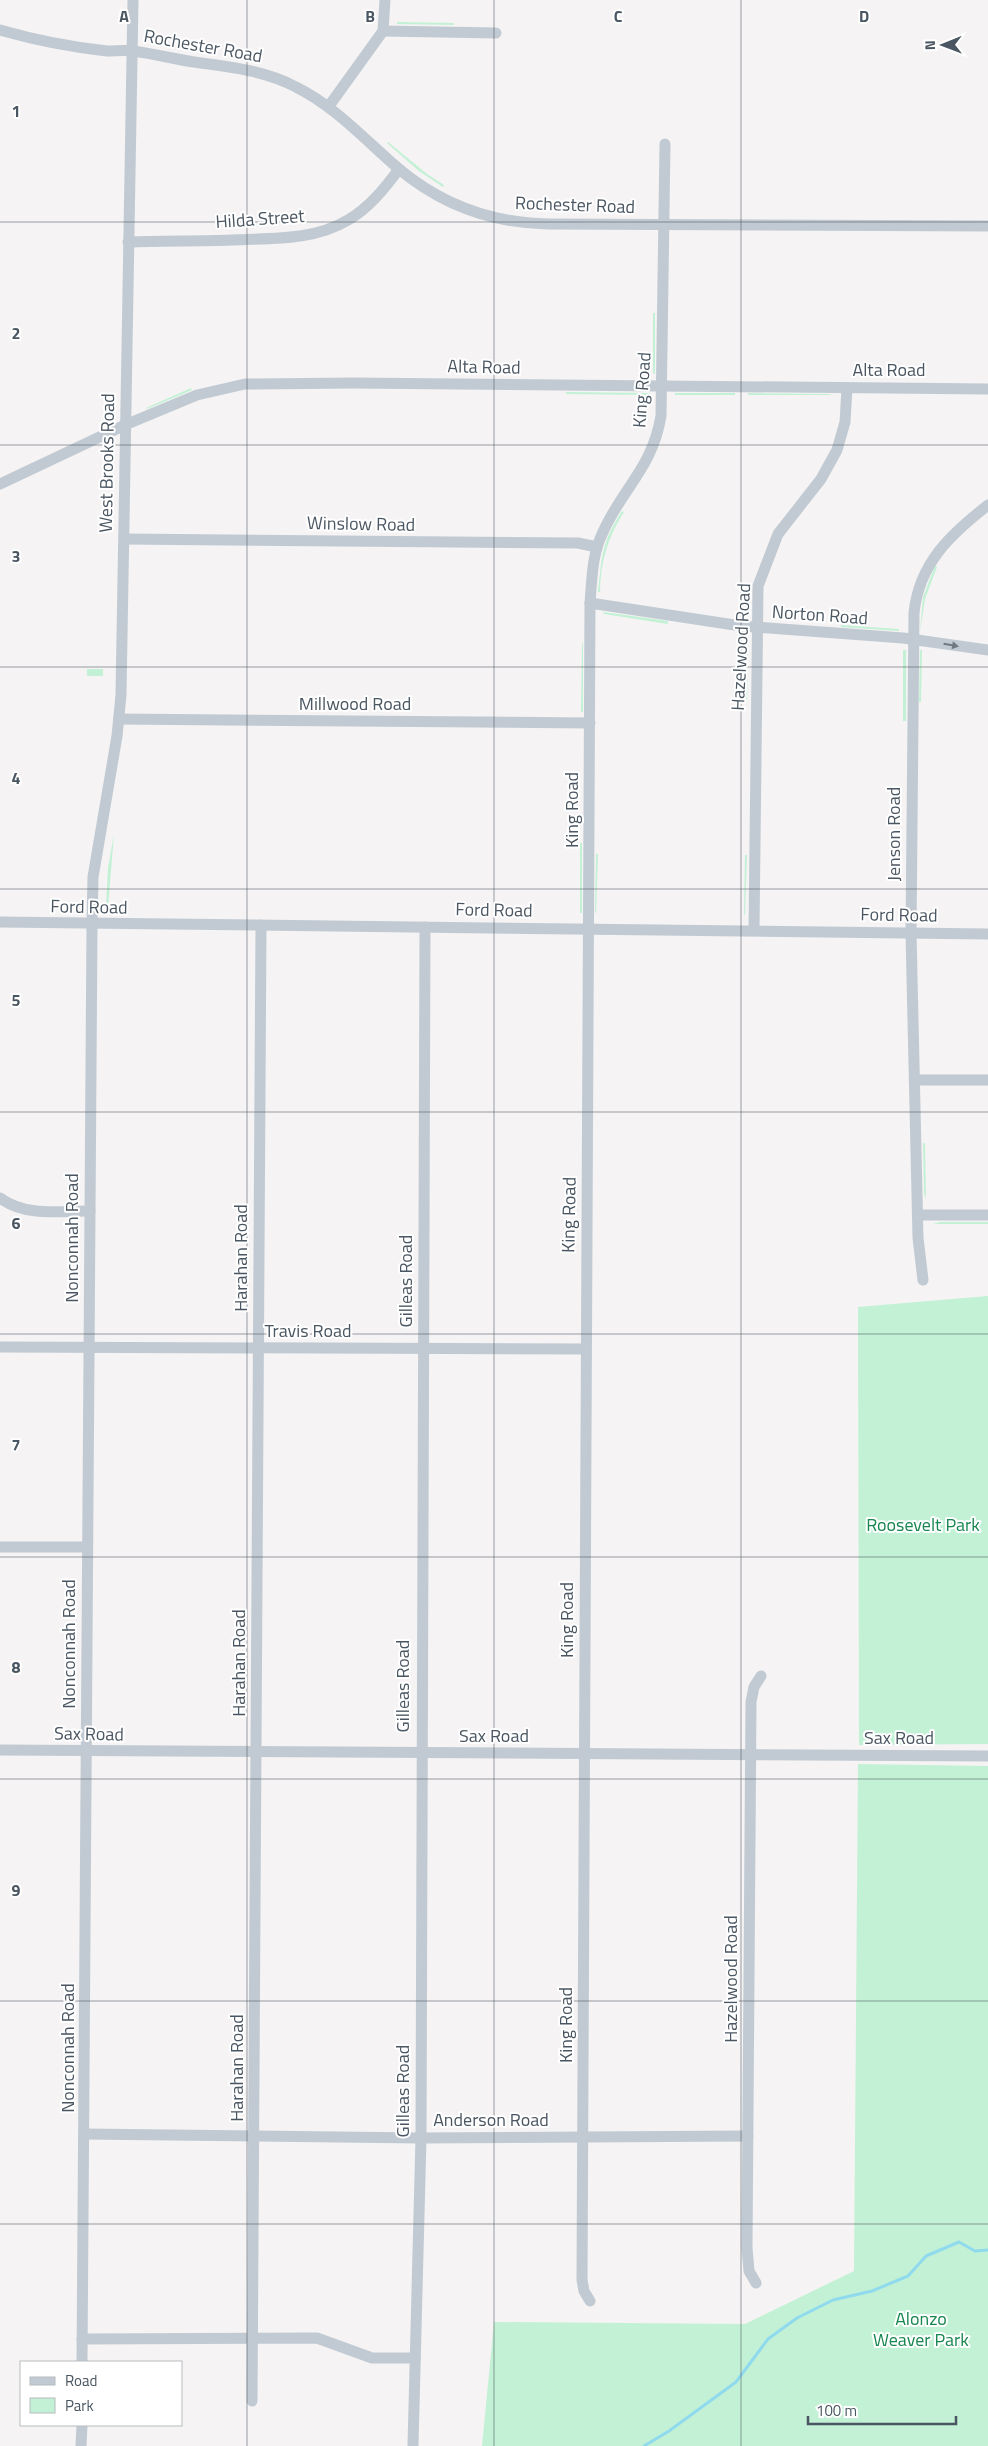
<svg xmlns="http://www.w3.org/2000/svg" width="988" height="2446" font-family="'Titillium Web',sans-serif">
<rect width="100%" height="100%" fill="#f5f3f3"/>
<g fill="#c3f1d5">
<polygon points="397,22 454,23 454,25 397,24"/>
<polygon points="388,142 427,174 444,185 443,187 419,171 387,143"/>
<polygon points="653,313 655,313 655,374 653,373"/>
<polygon points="191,388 192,390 147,409 146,408"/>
<polygon points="566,392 647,393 650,393 650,395 566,394"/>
<rect x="675" y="393" width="60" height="2"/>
<polygon points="748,393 828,394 833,395 748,395"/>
<path d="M622 511 624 512C608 536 600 563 600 592H598C602 558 601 543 622 511Z"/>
<polygon points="935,566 937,567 925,599 920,633 923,597"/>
<polygon points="603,612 668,621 668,624 604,614"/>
<polygon points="841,625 899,629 899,631 841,627"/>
<polygon points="746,639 748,639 747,700 746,700"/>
<polygon points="582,643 583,643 583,712 581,712"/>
<rect x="903" y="650" width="3" height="71"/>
<polygon points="920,650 922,650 921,702 919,702"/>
<rect x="87" y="669" width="16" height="7"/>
<polygon points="114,834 108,907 106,908 108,868"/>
<rect x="580" y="843" width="2" height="70"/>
<polygon points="596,854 598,854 596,914 595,911"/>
<polygon points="745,855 747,855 745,916 744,913"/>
<polygon points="923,1143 925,1143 926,1200 924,1193"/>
<polygon points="940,1222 988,1222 988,1224 933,1224"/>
<polygon points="988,1296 988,1744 859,1745 858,1307"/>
<polygon points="858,1764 988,1766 988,2446 482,2446 494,2322 745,2324 854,2271"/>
</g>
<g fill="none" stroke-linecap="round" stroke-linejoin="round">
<polyline stroke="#90daee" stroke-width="3" points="644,2446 669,2431 736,2382 768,2339 797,2318 833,2300 872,2291 908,2276 926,2256 959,2242 975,2251 988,2250"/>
<g stroke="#c1cad2" stroke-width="11">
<path d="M0 30C35 40 71 47 107 51 116 51 125 50 134 51 154 54 174 59 194 62 229 67 264 70 296 87 336 107 365 140 399 169 442 205 493 223 548 224L988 226"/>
<polyline points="383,31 496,33"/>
<polyline points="329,106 383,31 385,0"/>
<path d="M128 242C163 241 198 241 232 240 271 238 313 241 348 220 369 208 385 188 399 169"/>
<polyline points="0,484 125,425 197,395 245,384 354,383 988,389"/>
<polyline points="124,539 578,543 597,547"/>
<polyline points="590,603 741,626 903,638 988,650"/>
<polyline points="119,719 590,723"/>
<polyline points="0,922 988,934"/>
<polyline points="754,930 758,586 778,534 821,479 837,450 845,422 847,388"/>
<polyline points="915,1080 988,1080"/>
<path d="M0 1198C26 1217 59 1211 90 1211"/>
<polyline points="918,1215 988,1215"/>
<path d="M923 1280 918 1238 911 933 914 613C919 563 951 534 988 505"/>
<polyline points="0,1347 585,1349"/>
<polyline points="0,1547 87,1547"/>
<polyline points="0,1750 988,1756"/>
<polyline points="85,2134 421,2138 748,2136"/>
<polyline points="756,2283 749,2271 747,2248 751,1702 754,1687 761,1676"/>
<path d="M590 2301 584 2291 582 2280 590 603C592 578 592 554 603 532 623 487 652 469 661 416L665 144"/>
<polyline points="82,2339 317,2338 372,2358 415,2358"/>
<polyline points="82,2362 92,925 93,877 117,736 121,695 133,0"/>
<polyline points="252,2401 261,925"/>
<polyline points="413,2445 421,2138 425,927"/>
<polyline points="81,2446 82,2425"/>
</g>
</g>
<defs><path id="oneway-solid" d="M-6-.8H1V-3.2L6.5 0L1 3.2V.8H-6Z" transform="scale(1.25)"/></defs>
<use fill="#6e7983" href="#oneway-solid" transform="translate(951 645) rotate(10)"/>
<path fill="none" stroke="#4a5661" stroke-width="1" stroke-opacity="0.55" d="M247 0V2446M494 0V2446M741 0V2446M0 222H988M0 445H988M0 667H988M0 889H988M0 1112H988M0 1334H988M0 1557H988M0 1779H988M0 2001H988M0 2224H988"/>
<g text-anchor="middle" stroke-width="4" stroke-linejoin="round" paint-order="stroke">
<g font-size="18" fill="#4a5661" stroke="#fff">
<text transform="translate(203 46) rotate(10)" y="6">Rochester Road</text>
<text transform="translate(575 205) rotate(2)" y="6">Rochester Road</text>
<text transform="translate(260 219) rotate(-4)" y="6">Hilda Street</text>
<text transform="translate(484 367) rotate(1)" y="6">Alta Road</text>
<text x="889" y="376">Alta Road</text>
<text transform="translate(642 390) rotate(-86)" y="6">King Road</text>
<text transform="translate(107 463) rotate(-89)" y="6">West Brooks Road</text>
<text transform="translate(361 524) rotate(1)" y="6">Winslow Road</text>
<text transform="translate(820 615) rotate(4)" y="6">Norton Road</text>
<text transform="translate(741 647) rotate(-87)" y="6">Hazelwood Road</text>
<text x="355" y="710">Millwood Road</text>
<text transform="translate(572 810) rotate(-90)" y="6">King Road</text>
<text transform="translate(894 834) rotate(-90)" y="6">Jenson Road</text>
<text transform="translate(89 907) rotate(1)" y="6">Ford Road</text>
<text transform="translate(494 910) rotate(1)" y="6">Ford Road</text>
<text transform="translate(899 915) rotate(1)" y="6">Ford Road</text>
<text transform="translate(569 1215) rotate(-89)" y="6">King Road</text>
<text transform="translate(72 1238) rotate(-90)" y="6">Nonconnah Road</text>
<text transform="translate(241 1258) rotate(-90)" y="6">Harahan Road</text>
<text transform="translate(406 1281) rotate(-90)" y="6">Gilleas Road</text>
<text x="308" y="1337">Travis Road</text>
<text transform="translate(567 1620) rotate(-90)" y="6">King Road</text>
<text transform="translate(69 1644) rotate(-90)" y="6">Nonconnah Road</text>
<text transform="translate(239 1663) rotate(-90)" y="6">Harahan Road</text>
<text transform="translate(403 1686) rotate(-90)" y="6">Gilleas Road</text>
<text transform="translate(89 1734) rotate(1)" y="6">Sax Road</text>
<text x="494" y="1742">Sax Road</text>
<text x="899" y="1744">Sax Road</text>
<text transform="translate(731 1979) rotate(-90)" y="6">Hazelwood Road</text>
<text transform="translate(566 2025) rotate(-90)" y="6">King Road</text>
<text transform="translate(68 2048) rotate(-90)" y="6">Nonconnah Road</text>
<text transform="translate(237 2068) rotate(-90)" y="6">Harahan Road</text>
<text transform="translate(403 2091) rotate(-90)" y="6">Gilleas Road</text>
<text x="491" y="2126">Anderson Road</text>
</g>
<g font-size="18" fill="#17864f" stroke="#fff">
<text x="923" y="1531">Roosevelt Park</text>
<text x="921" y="2325">Alonzo<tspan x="921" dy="21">Weaver Park</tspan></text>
</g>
</g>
<g font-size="16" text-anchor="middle" font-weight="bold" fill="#4a5661" stroke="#fff" stroke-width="4" stroke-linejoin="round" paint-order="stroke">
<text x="124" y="22">A</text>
<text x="370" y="22">B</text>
<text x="618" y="22">C</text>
<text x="864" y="22">D</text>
<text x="16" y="117">1</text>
<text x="16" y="339">2</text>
<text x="16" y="562">3</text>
<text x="16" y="784">4</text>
<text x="16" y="1006">5</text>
<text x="16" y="1229">6</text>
<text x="16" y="1451">7</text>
<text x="16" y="1673">8</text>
<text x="16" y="1896">9</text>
</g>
<rect x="20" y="2361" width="162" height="65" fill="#ffffff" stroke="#b7bbc0"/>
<rect x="30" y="2377" width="25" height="8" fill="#c1cad2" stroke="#b7bbc0"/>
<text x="65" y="2386" font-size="15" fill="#4a5661">Road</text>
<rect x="30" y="2398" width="25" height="15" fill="#c3f1d5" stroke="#b7bbc0"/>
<text x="65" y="2411" font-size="15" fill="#4a5661">Park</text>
<g transform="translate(943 45) rotate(269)" stroke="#ffffff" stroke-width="4" paint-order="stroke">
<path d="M0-4L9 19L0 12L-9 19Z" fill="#4a5661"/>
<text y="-8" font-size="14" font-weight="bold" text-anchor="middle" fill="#4a5661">N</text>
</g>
<path d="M808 2416v8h148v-8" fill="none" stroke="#4a5661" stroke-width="2.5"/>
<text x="816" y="2416" font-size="15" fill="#4a5661" stroke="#ffffff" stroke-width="4" paint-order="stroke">100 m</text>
</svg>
